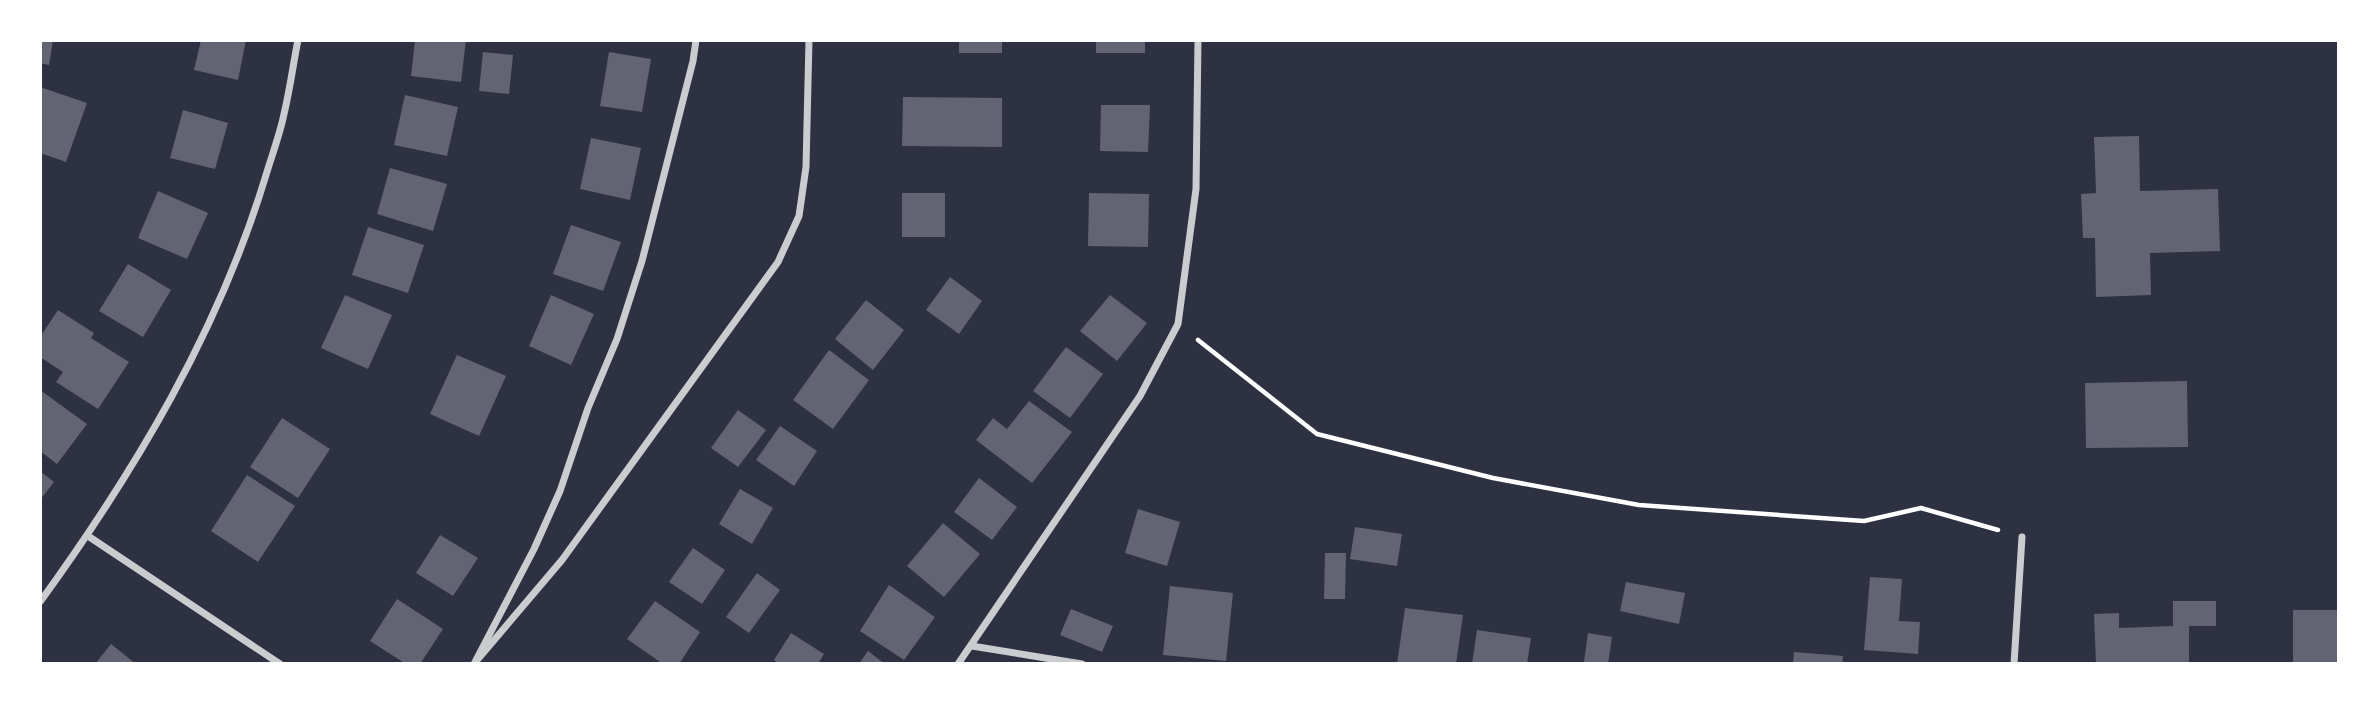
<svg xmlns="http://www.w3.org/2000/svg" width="2379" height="704" font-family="Signika,sans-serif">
<rect width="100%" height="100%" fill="#2d3142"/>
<g fill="#626471">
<polygon points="40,40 53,40 49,65 40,63"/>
<polygon points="201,40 246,40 238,80 194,70"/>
<polygon points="415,40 466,40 461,82 411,76"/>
<rect x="959" y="40" width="43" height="13"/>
<rect x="1096" y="40" width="49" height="13"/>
<polygon points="483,52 513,55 509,94 479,91"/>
<polygon points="609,52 651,59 642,112 600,106"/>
<polygon points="40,87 87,103 66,162 40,153"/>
<polygon points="405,95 458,107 447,156 394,145"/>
<polygon points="903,97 1002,98 1002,147 902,146"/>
<polygon points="1101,105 1150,105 1148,152 1100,151"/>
<polygon points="183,110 228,123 215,169 170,158"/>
<polygon points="2139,136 2140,191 2218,189 2220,251 2150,253 2151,295 2096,297 2095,238 2083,238 2081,194 2096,193 2094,137"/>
<polygon points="591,138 641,148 630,200 580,189"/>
<polygon points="390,168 447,184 433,231 377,214"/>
<polygon points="158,191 208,213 187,259 138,238"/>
<rect x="902" y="193" width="43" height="44"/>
<polygon points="1089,193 1149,194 1148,247 1088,246"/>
<polygon points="571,225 621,242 603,291 553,274"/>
<polygon points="368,227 424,245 408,293 352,275"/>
<polygon points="128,264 171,290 143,337 99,311"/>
<polygon points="950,277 982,301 959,334 926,310"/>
<polygon points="345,295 392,315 368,369 321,348"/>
<polygon points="551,295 594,314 571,365 529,346"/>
<polygon points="1110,295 1147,323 1117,361 1080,331"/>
<polygon points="866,300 904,330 873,370 835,339"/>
<polygon points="58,310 94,333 91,338 129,362 98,409 56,382 63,372 40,357 40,337"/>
<polygon points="1066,347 1103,374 1070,418 1033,391"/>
<polygon points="829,350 869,380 833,429 793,400"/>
<polygon points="457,355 506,376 479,436 430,414"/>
<polygon points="2187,381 2188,447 2086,448 2085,383"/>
<polygon points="40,390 87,424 57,464 40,451"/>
<polygon points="1029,401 1072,432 1032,483 976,440 993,418 1007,429"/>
<polygon points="738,410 766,430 738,467 711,448"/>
<polygon points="282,418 330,449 298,498 250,467"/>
<polygon points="780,426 817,451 794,486 756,460"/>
<polygon points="40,471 54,482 40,500"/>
<polygon points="247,475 295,506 258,562 211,531"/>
<polygon points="979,478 1017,507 992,540 954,512"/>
<polygon points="740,489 773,508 752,544 719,524"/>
<polygon points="1138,509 1180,522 1167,566 1125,553"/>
<polygon points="943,523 980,554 944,597 907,566"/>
<polygon points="1355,527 1402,534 1397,566 1350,559"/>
<polygon points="440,535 478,558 453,596 416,573"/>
<polygon points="693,548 725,570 702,604 669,582"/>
<polygon points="1325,553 1346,553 1345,599 1324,599"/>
<polygon points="757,573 780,590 749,633 726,617"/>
<polygon points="1870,577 1902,579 1899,621 1920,622 1918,654 1864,650"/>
<polygon points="1626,582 1685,593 1679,624 1620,611"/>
<polygon points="889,585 935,617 904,660 860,631"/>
<polygon points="1170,586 1233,593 1226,661 1163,655"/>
<polygon points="397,599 443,629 420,664 406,664 370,641"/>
<polygon points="655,601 700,632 679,664 663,664 627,639"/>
<polygon points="2173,601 2216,601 2216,626 2189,626 2189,664 2096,664 2094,614 2119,613 2119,628 2173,626"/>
<polygon points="1405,608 1463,615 1456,664 1397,664"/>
<polygon points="1071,609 1113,626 1102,652 1060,635"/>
<rect x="2293" y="610" width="46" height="54"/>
<polygon points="1477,630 1531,638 1527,664 1472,664"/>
<polygon points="791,633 824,654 818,664 779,664 774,660"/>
<polygon points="1588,633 1612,637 1608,664 1584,662"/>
<polygon points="111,644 136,664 95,664"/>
<polygon points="868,651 885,664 859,664"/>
<polygon points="1794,652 1843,656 1842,664 1793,664"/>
</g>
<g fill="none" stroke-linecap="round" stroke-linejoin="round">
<polyline stroke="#fff" stroke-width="4.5" points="1198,340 1317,434 1493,478 1639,505 1864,521 1921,508 1998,530"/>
<g stroke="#caccd0" stroke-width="7">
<polyline points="88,536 280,664"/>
<path d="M40 602C135 471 219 331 266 175 272 155 280 134 284 114 290 89 293 65 298 40"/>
<polyline points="972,646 1082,664"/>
<polyline points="478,659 562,560 778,262 799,216 806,167 809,40"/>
<polyline points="474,664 534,549 560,491 588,408 617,339 642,261 693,61 696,40"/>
<polyline points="958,664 1140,396 1178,324 1196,189 1198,40"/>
<polyline points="2014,664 2022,537"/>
</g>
</g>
<rect width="2379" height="704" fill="none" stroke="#ffffff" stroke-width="84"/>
</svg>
